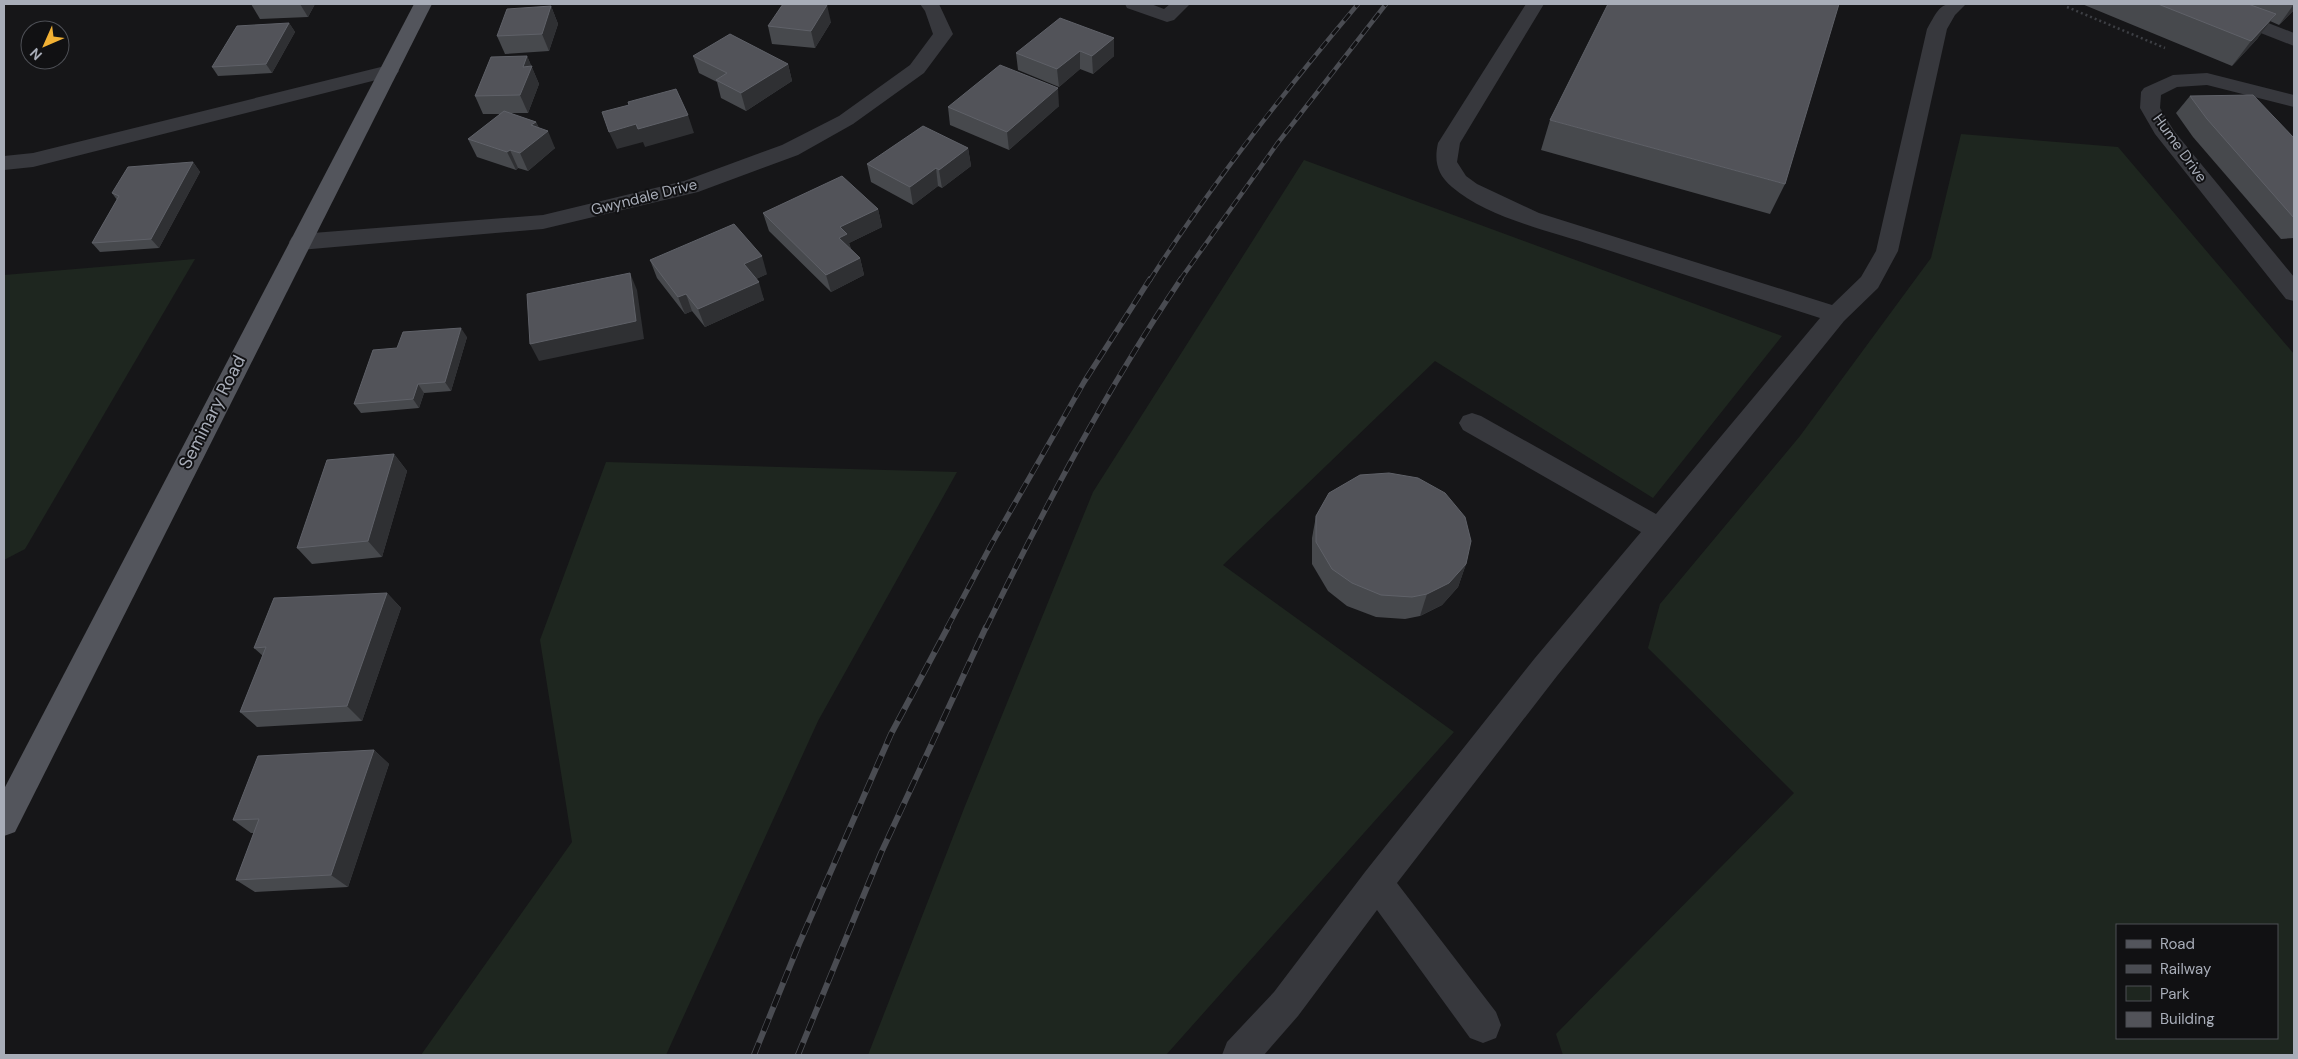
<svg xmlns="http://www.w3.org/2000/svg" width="2298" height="1059" font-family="'DM Sans',sans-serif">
<rect width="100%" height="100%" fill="#161618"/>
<g fill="#1e261f" fill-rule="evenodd">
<path d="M1961 134 2118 147 2294 354V1055H1563L1556 1034 1794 793 1648 648 1660 604 1800 436 1931 258ZM2117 925H2277V1038H2117Z"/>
<polygon points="1304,160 1782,336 1653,498 1435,361 1223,565 1454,732 1166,1055 868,1055 965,806 1093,492"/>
<polygon points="195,259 25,549 4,560 4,275"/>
<polygon points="606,462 957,472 818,721 666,1055 421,1055 572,842 540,640"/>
</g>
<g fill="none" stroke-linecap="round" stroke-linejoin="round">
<polyline stroke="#3d3f44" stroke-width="2.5" stroke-dasharray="2 3" stroke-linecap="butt" points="2067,7 2165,48"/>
<g fill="#37383d" fill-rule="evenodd">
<polygon points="920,4 939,4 953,34 924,73 853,124 798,155 698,192 543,229 300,250 292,247 289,242 292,237 300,234 543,215 684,181 782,145 839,116 910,65 933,34 925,11"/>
<polygon points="1125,4 1151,4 1164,9 1170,4 1190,4 1174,20 1167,22 1127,8"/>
<path d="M1526 4H1544L1460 143 1457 162 1466 176 1477 184 1539 213 1832 305 1861 277 1876 251 1927 29C1940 7 1939 2 1966 4L1955 15 1947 29 1898 251 1878 288 1844 321 1557 676 1397 883 1496 1012 1501 1025 1496 1038 1483 1043 1470 1038 1377 910 1298 1016 1264 1055H1222L1227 1042 1274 992 1365 872 1535 658 1641 532 1463 430 1459 423 1463 416 1472 413 1481 416 1656 514 1820 318C1745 294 1670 270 1595 246 1552 232 1486 217 1452 187 1437 174 1434 161 1438 143Z"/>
<polygon points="2195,4 2220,4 2294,33 2294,46 2197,8"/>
<polygon points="389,65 396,67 399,71 396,75 33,167 4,170 4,156 33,153"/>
<polygon points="2207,73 2294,95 2294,107 2207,85 2177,87 2161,95 2160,108 2174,131 2294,277 2294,301 2286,299 2155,134 2140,108 2141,92 2144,88 2173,75"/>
</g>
<polygon fill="#53555c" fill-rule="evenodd" points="414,4 432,4 15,832 4,836 4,789"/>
<defs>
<g id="rail-far2">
<path d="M1150 280C1212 183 1284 92 1358 4"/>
<polyline points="1180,280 1277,144 1386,4"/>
</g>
<g id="rail-far1">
<polyline points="947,628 991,545 1084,382 1150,279"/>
<path d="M986 628C1044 508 1106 390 1181 279"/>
</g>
<g id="rail">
<polyline points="754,1055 799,944 891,734 948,627"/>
<polyline points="798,1055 881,853 986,627"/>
</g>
</defs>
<use href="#rail-far2" stroke="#4a4c52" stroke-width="4.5"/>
<use href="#rail-far1" stroke="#4a4c52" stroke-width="5.5"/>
<use href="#rail" stroke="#4a4c52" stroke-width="6"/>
<use href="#rail-far2" stroke="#111113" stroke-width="3" stroke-dasharray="9" stroke-linecap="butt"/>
<use href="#rail-far1" stroke="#111113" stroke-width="4" stroke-dasharray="11" stroke-linecap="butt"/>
<use href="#rail" stroke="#111113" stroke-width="4.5" stroke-dasharray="13" stroke-linecap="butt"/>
</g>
<g fill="#47494d">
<polygon points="251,4 315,4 308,17 260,19"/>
<polygon points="2082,4 2294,4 2294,10 2279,25 2270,21 2257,39 2232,66"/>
<polygon points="551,6 558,24 549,51 505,54 497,36"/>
<polygon points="831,22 815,48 772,44 768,26"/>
<polygon points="289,23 295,32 272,73 218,76 212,67"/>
<polygon points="1114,38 1114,56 1093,74 1080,69 1059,87 1018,70 1016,53"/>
<polygon points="527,56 539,84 528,113 510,113 536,122 539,128 555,148 528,171 518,168 516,170 477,157 468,139 501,114 483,114 475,96"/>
<polygon points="693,56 788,64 792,81 746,111 721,98 717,82 699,73"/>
<polygon points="2190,96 2294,138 2294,238 2281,239 2193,137 2176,113"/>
<polygon points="1059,106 1009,150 950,125 948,107"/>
<polygon points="1550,120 1785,184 1770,214 1541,150"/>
<polygon points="968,148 971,166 942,188 938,186 913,205 871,182 867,164"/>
<polygon points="193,162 200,172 159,248 100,252 92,243 117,200 112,193"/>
<polygon points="878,209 882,227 849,243 851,249 860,258 864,275 831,292 769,231 763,213"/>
<polygon points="650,260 767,274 756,279 764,300 705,327 692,311 685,314 657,278"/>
<polygon points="467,337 451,391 424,393 419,408 361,413 354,404 397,348"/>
<polygon points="394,454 407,471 382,557 312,564 297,548"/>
<polygon points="1316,516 1466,564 1458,587 1442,605 1420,616 1405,619 1376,617 1347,606 1328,591 1312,564 1312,538"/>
<polygon points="387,593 401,608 362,721 257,727 240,712 263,656 254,648"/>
<polygon points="374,750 389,764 348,887 255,892 236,880 254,833 251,833 233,820"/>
</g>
<g fill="#2f3033">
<polygon points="300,4 315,4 308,17"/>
<polygon points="2294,4 2294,10 2279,25"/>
<polygon points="827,5 831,22 815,48 811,31"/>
<polygon points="551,6 558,24 549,51 542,34"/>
<polygon points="2276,14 2257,39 2232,66 2251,41"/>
<polygon points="289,23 295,32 272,73 266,64"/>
<polygon points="1114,38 1114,56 1093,74 1092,56"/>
<polygon points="1080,51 1080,69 1059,87 1057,69"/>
<polygon points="527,56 539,84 528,113 520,95 523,67"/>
<polygon points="788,64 792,81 746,111 741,93"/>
<polygon points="1058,88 1059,106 1009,150 1007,132"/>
<polygon points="688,115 694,133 645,147 643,142 617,149 609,132 636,124"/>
<polygon points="536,122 542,135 548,131 555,148 528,171 520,153 531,125"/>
<polygon points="968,148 971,166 942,188 939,170"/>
<polygon points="510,150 518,168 516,170 507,152"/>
<polygon points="193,162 200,172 159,248 151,239"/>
<polygon points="936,168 938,186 913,205 910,187"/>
<polygon points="878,209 882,227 849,243 852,252 839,238 840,227"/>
<polygon points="762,256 767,274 750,282 744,264"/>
<polygon points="860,258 864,275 831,292 826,275"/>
<polygon points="630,273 637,290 644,339 539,361 530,344"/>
<polygon points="759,282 764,300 705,327 698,309"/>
<polygon points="686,294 692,311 685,314 678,297"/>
<polygon points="461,328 467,337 451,391 445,382"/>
<polygon points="418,384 424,393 419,408 413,399"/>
<polygon points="394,454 407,471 382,557 368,541"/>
<polygon points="1466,564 1458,587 1442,605 1420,616 1427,594"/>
<polygon points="387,593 401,608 362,721 347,706"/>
<polygon points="374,750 389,764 348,887 331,875"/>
</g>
<g fill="#525359" stroke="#5f6168">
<polygon points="783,4 816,4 827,5 811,31 768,26"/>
<polygon points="1608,4 1839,4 1785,184 1550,120"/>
<polygon points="2158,4 2248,4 2276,14 2251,41"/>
<polygon points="551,6 542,34 497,36 507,9"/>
<polygon points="1060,18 1114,38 1092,56 1080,51 1057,69 1016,53"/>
<polygon points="289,23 266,64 212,67 237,26"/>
<polygon points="730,34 788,64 741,93 716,80 727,73 693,56"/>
<polygon points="527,56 523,67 532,66 520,95 475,96 491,57"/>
<polygon points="1000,65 1058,88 1007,132 948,107"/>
<polygon points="676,89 688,115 638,129 636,124 609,132 602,112 629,105 628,102"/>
<polygon points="2253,95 2294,138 2294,218 2207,119 2190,96"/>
<polygon points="504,111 536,122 531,125 548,131 520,153 510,150 507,152 468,139"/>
<polygon points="923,126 968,148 939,170 936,168 910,187 867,164"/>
<polygon points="193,162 151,239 92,243 119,196 112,193 128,167"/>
<polygon points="842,176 878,209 840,227 847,234 839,238 860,258 826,275 763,213"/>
<polygon points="734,224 762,256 744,264 759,282 698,309 686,294 678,297 650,260"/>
<polygon points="630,273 636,321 530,344 527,294"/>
<polygon points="461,328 445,382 418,384 413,399 354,404 373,350 397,348 403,332"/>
<polygon points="394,454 368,541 297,548 327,460"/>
<polygon points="1389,473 1418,478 1445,493 1465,517 1471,541 1466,564 1449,583 1427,594 1412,597 1381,595 1352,583 1332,569 1316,542 1316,516 1329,493 1360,475"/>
<polygon points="387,593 347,706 240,712 266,647 254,648 274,598"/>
<polygon points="374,750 331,875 236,880 259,819 233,820 258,756"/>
</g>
<g text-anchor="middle" stroke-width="4" stroke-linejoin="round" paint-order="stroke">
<g font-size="15" fill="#a8adb8" stroke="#111113">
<text transform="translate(2180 148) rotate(54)" y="5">Hume Drive</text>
<text transform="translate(644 197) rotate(-14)" y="5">Gwyndale Drive</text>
</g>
<g font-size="18" fill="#a8adb8" stroke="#111113">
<text transform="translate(212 412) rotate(-63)" y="6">Seminary Road</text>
</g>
</g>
<rect width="2298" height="1059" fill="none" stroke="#a8adb8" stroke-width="10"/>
<rect x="2116" y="924" width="162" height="115" fill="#111113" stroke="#4d4f55"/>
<rect x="2126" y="940" width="25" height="8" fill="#53555c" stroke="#4d4f55"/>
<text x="2160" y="949" font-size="15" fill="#a8adb8">Road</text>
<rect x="2126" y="965" width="25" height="8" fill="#4a4c52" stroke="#4d4f55"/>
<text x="2160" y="974" font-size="15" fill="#a8adb8">Railway</text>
<rect x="2126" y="986" width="25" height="15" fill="#1e261f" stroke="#4d4f55"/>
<text x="2160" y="999" font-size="15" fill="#a8adb8">Park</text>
<rect x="2126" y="1012" width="25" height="15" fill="#525359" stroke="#4d4f55"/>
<text x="2160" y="1024" font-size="15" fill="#a8adb8">Building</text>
<g transform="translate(45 45) rotate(225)"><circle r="24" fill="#111113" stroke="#4d4f55"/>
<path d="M0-4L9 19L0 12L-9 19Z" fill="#f2b134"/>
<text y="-8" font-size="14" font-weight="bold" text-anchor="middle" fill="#a8adb8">N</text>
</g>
</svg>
